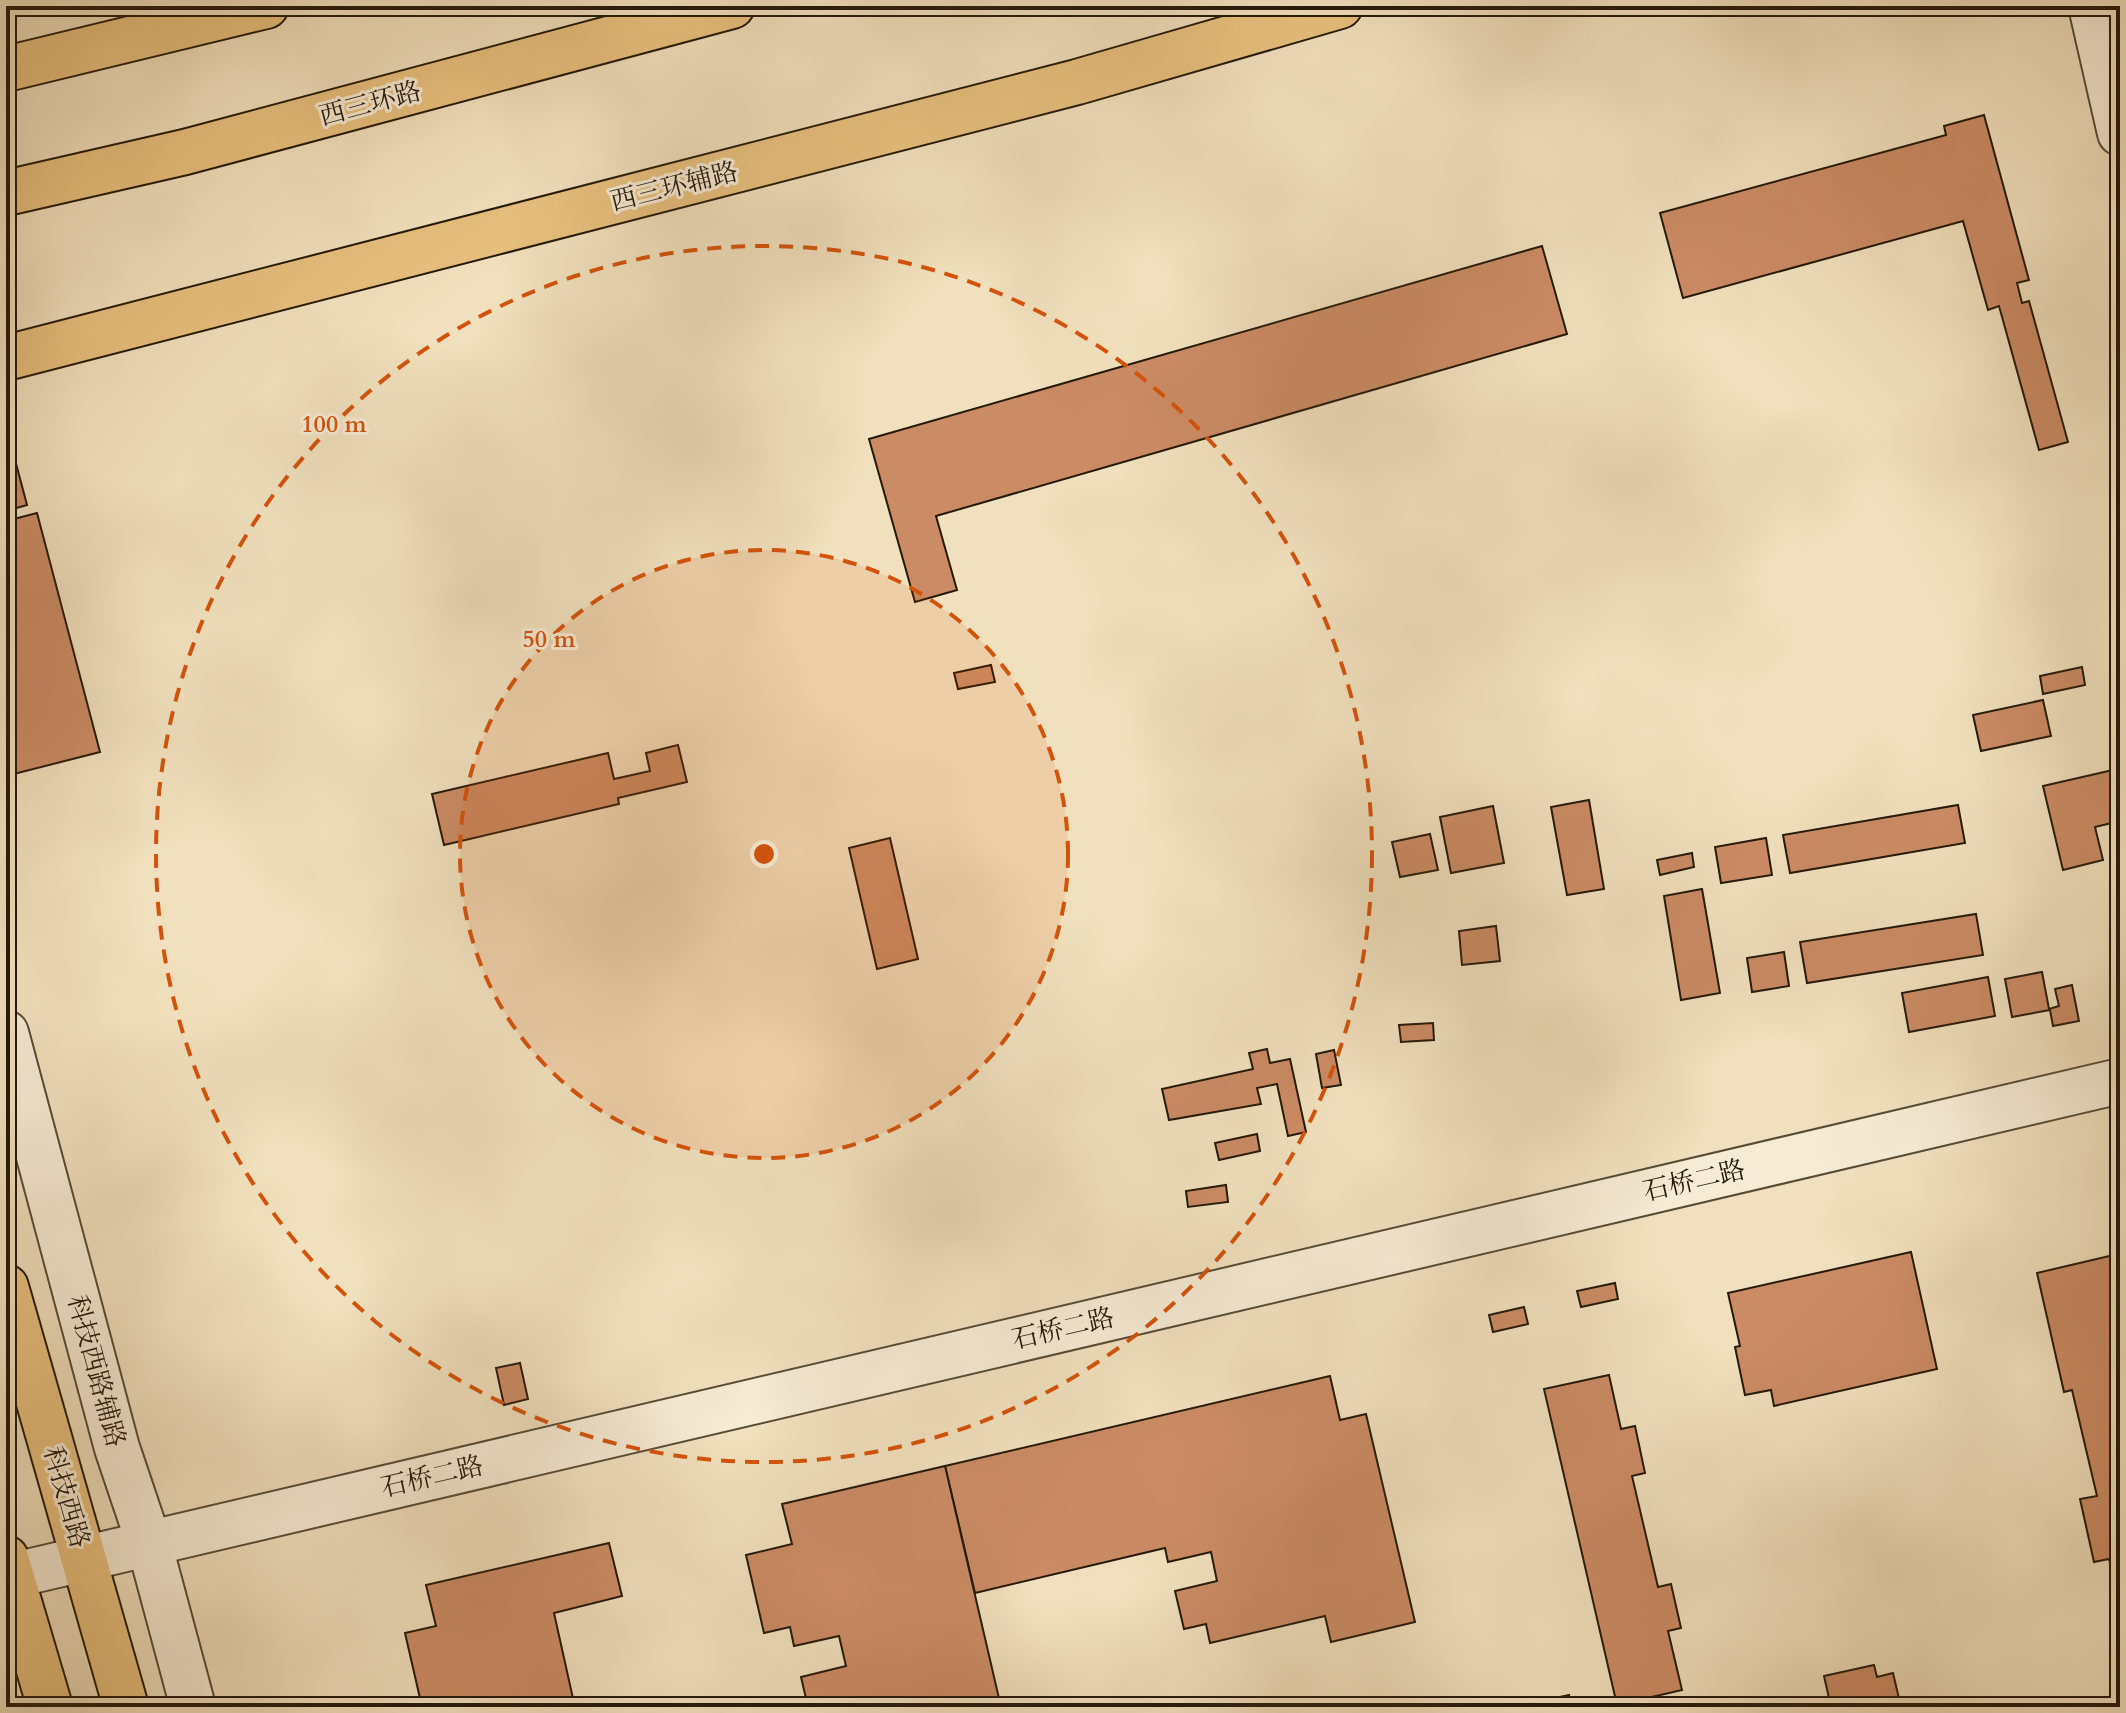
<svg xmlns="http://www.w3.org/2000/svg" width="2126" height="1713" font-family="Cardo,'Noto Serif SC',serif">
<rect width="100%" height="100%" fill="#f1e0bd"/>
<filter id="stains"><feTurbulence type="fractalNoise" baseFrequency=".0025" numOctaves="4"/><feColorMatrix values="0 0 0 0 .2 0 0 0 0 .09 0 0 0 0 .02 0 0 0 .5 -.17"/></filter>
<radialGradient id="worn" r=".72"><stop offset=".6" stop-color="#630" stop-opacity="0"/><stop offset="1" stop-color="#630" stop-opacity=".3"/></radialGradient>
<g fill="#cb8b65" stroke="#24190c" stroke-width="2">
<polygon points="1984,115 2029,280 2017,283 2022,303 2029,301 2068,442 2039,450 1999,306 1988,310 1963,221 1683,298 1660,213 1946,135 1944,126"/>
<polygon points="1542,246 1567,334 936,516 957,590 915,602 869,439"/>
<polygon points="13,452 27,505 6,511 6,454"/>
<polygon points="37,513 100,752 6,776 6,521"/>
<polygon points="991,665 995,682 958,689 954,673"/>
<polygon points="2082,667 2085,685 2043,694 2040,676"/>
<polygon points="2043,700 2051,736 1981,751 1973,715"/>
<polygon points="678,745 687,782 618,798 619,804 444,845 432,794 608,753 614,779 650,771 646,753"/>
<polygon points="2113,770 2120,799 2120,821 2095,827 2103,860 2063,870 2043,786"/>
<polygon points="1589,800 1604,889 1567,895 1551,807"/>
<polygon points="1958,805 1965,843 1790,873 1783,835"/>
<polygon points="1493,806 1504,863 1451,873 1440,817"/>
<polygon points="1430,834 1438,870 1400,877 1392,842"/>
<polygon points="890,838 918,959 877,969 849,848"/>
<polygon points="1766,838 1772,875 1721,883 1715,847"/>
<polygon points="1692,853 1694,867 1660,875 1657,860"/>
<polygon points="1702,889 1720,993 1681,1000 1664,896"/>
<polygon points="1976,914 1983,955 1807,983 1800,942"/>
<polygon points="1496,926 1500,961 1462,965 1459,931"/>
<polygon points="1784,952 1789,986 1752,992 1747,958"/>
<polygon points="2042,972 2049,1009 2059,1006 2055,989 2072,985 2079,1021 2053,1026 2050,1010 2012,1017 2005,979"/>
<polygon points="1988,977 1995,1016 1909,1032 1902,993"/>
<polygon points="1433,1023 1434,1040 1401,1042 1399,1025"/>
<polygon points="1267,1049 1270,1063 1290,1059 1306,1132 1288,1136 1277,1084 1257,1088 1261,1104 1169,1120 1162,1089 1253,1069 1249,1053"/>
<polygon points="1334,1050 1341,1085 1322,1088 1316,1054"/>
<polygon points="1257,1134 1260,1151 1219,1160 1215,1143"/>
<polygon points="1226,1185 1228,1202 1188,1207 1186,1191"/>
<polygon points="1911,1252 1937,1369 1774,1406 1771,1390 1745,1395 1735,1347 1740,1346 1728,1293"/>
<polygon points="2118,1254 2120,1263 2120,1605 2109,1559 2094,1562 2080,1499 2097,1496 2072,1390 2064,1392 2037,1273"/>
<polygon points="1615,1283 1618,1299 1581,1307 1577,1291"/>
<polygon points="1524,1307 1528,1324 1493,1332 1489,1315"/>
<polygon points="520,1363 528,1399 504,1405 496,1368"/>
<polygon points="1609,1375 1621,1429 1635,1426 1645,1473 1632,1476 1658,1587 1671,1584 1681,1628 1668,1631 1682,1690 1617,1705 1544,1389"/>
<polygon points="1330,1376 1340,1420 1366,1414 1415,1622 1331,1642 1325,1616 1210,1643 1206,1624 1184,1629 1175,1591 1217,1581 1211,1552 1168,1562 1165,1548 975,1593 945,1466"/>
<polygon points="945,1466 1001,1707 954,1707 953,1702 932,1707 808,1707 801,1677 846,1666 839,1636 794,1646 790,1627 764,1633 746,1555 792,1544 782,1504"/>
<polygon points="609,1543 622,1596 554,1613 574,1703 556,1707 422,1707 405,1633 436,1626 426,1585"/>
<polygon points="1874,1665 1877,1677 1893,1673 1901,1707 1831,1707 1824,1676"/>
<polygon points="1569,1695 1571,1707 1520,1707 1519,1706"/>
</g>
<g fill="none" stroke-linecap="round" stroke-linejoin="round">
<defs>
<g id="minor">
<polyline points="2091,6 2120,133"/>
<polyline points="6,1033 117,1448 149,1543 193,1707"/>
<polyline points="6,1577 2120,1081"/>
</g>
<g id="major">
<polyline points="6,358 1077,82 1340,6"/>
<polyline points="6,1287 126,1707"/>
<polyline points="6,1558 50,1707"/>
</g>
<g id="highway">
<polyline points="6,69 266,6"/>
<polyline points="6,193 185,152 732,6"/>
</g>
</defs>
<use href="#minor" stroke="#574b38" stroke-width="48"/>
<use href="#major" stroke="#24190c" stroke-width="48"/>
<use href="#highway" stroke="#24190c" stroke-width="48"/>
<use href="#minor" stroke="#f6ebd4" stroke-width="44"/>
<use href="#major" stroke="#e8c07e" stroke-width="44"/>
<use href="#highway" stroke="#e8c07e" stroke-width="44"/>
</g>
<circle cx="764" cy="854" r="304" fill="#d4530c" fill-opacity=".12"/>
<g fill="none" stroke="#d4530c" stroke-width="4" stroke-dasharray="14 10">
<circle cx="764" cy="854" r="304"/>
<circle cx="764" cy="854" r="608"/>
</g>
<g text-anchor="middle" stroke-width="6" stroke-linejoin="round" paint-order="stroke">
<g font-size="26" fill="#24190c" stroke="#f6ebd4">
<text transform="translate(370 103) rotate(-15)" y="9">西三环路</text>
<text transform="translate(674 186) rotate(-14)" y="9">西三环辅路</text>
<text transform="translate(1694 1180) rotate(-13)" y="9">石桥二路</text>
<text transform="translate(1063 1328) rotate(-13)" y="9">石桥二路</text>
<text transform="translate(97 1371) rotate(75)" y="9">科技西路辅路</text>
<text transform="translate(432 1476) rotate(-13)" y="9">石桥二路</text>
<text transform="translate(67 1497) rotate(74)" y="9">科技西路</text>
</g>
</g>
<circle cx="764" cy="854" r="12" fill="#d4530c" stroke="#f6ebd4" stroke-width="4"/>
<g font-size="24" text-anchor="middle" font-weight="bold" fill="#d4530c" stroke="#f6ebd4" stroke-width="6" stroke-linejoin="round" paint-order="stroke">
<text x="334" y="432">100 m</text>
<text x="549" y="647">50 m</text>
</g>
<rect width="2126" height="1713" fill="none" stroke="#f1e0bd" stroke-width="32"/>
<rect x="8" y="8" width="2110" height="1697" fill="none" stroke="#24190c" stroke-width="4"/>
<rect x="16" y="16" width="2094" height="1681" fill="none" stroke="#24190c" stroke-width="2"/>
<rect width="100%" height="100%" filter="url(#stains)"/>
<rect width="100%" height="100%" fill="url(#worn)"/>
</svg>
